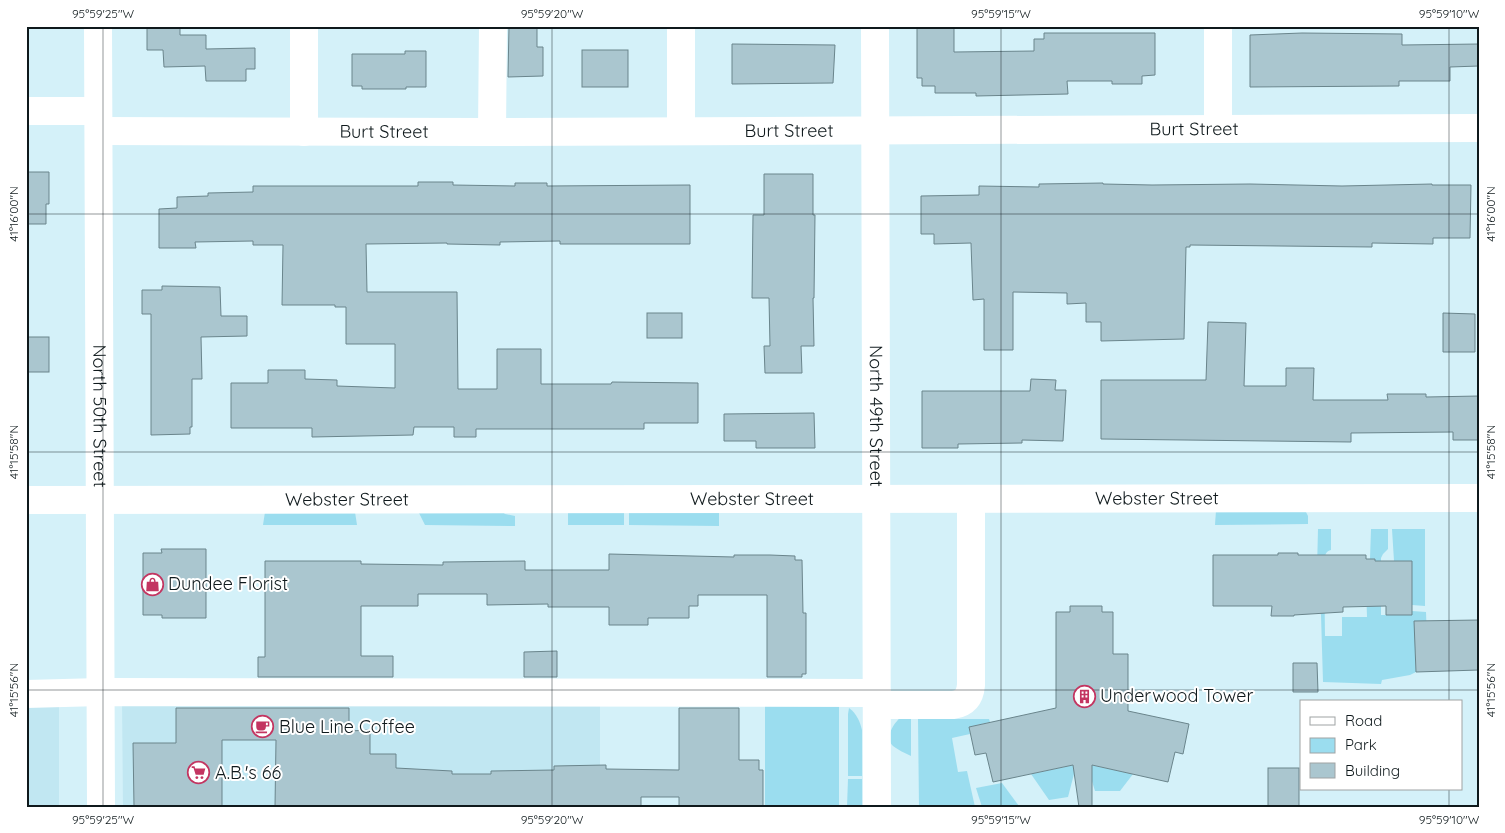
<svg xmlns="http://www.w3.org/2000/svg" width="1505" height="833" font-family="Quicksand,sans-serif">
<rect width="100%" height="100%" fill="#d4f1f9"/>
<g fill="#c1e7f2">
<rect x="26" y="698" width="33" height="109"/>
<polygon points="600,699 600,807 123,807 122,700"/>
</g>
<g fill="#9bddef">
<polygon points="1216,510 1305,510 1308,516 1308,524 1215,525"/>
<polygon points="418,511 502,511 505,514 515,516 515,526 425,525"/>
<polygon points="624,511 624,525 568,525 568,512"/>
<polygon points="719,511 719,526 629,525 629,512"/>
<polygon points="265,512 355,512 357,525 263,525"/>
<path d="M1318 529H1331V550C1326 551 1325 555 1324 560L1325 636H1342V617H1367L1366 586 1375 559H1370L1371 529H1388V549L1383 554 1381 558V615H1412V611L1426 612 1427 640 1415 652 1416 672 1410 675 1382 680 1381 684 1323 682 1321 615 1320 611 1316 609Z"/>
<polygon points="1392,529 1425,529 1425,606 1412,605 1412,561 1394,561"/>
<rect x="765" y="703" width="74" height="104"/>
<path d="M849 708C857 714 860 722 862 730V776H848V714Z"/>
<path d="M901 717 911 719V756C905 753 898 750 893 746 884 737 894 723 901 717Z"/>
<polygon points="918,719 989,719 990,722 969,727 970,734 952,738 958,772 967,771 975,807 919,807"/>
<polygon points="1074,765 1074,774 1068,797 1049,800 1031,774"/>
<polygon points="1091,765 1133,774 1120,791 1095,791 1091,778"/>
<polygon points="848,779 862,779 862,807 847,807"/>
<polygon points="1002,783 1019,806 1016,807 982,807 976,788"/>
</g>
<g fill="#aac6cf" stroke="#6a858c">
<polygon points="147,26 180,26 180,35 206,35 206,49 255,48 255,69 246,69 246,81 206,81 205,66 164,67 163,50 147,50"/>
<polygon points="509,26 537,26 537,47 543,47 543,76 508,77"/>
<polygon points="917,26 954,26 954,52 1034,51 1034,39 1044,39 1044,33 1155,33 1155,75 1142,76 1142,84 1112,84 1112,81 1067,81 1068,94 976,96 976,93 935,93 935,86 922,86 922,78 917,78"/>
<polygon points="1302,33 1402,34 1402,45 1479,44 1479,66 1450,67 1450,81 1399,81 1399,86 1250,87 1250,35"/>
<polygon points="732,44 835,45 833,83 732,84"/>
<rect x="582" y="50" width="46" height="37"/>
<polygon points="405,51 426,51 426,87 406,87 406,89 362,89 362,86 352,86 352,54 405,54"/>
<polygon points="26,172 49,172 49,204 46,204 46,224 26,224"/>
<polygon points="764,174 813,174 813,215 815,215 814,298 813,298 814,346 801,346 802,373 765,373 764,346 770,346 769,298 752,298 753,215 764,215"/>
<polygon points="418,182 453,182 453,185 515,186 515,183 547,183 547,186 690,185 690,244 560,244 560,241 500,242 500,245 447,244 447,243 366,244 367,292 457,292 458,389 497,389 497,349 541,349 541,384 611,384 612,382 698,383 698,423 644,423 644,429 476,429 476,437 454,437 454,427 414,427 413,435 312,437 312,428 231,428 231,383 268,383 268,370 305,370 305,379 337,380 337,386 395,388 395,344 346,344 346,307 335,307 335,305 282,305 283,245 253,245 253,241 195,242 196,248 159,248 159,209 177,208 177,197 208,196 208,193 253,192 253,186 418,186"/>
<polygon points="1103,183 1103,184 1152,185 1250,184 1342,186 1432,184 1432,185 1471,185 1470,238 1433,238 1433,244 1372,243 1372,247 1190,245 1190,247 1186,247 1184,339 1101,341 1101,322 1086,322 1086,303 1067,304 1067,293 1013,292 1013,350 984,350 984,299 973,300 971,243 934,244 934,234 921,234 921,196 979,195 979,186 1039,187 1039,184"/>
<polygon points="162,286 220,287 221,316 247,316 247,336 201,337 202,379 192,379 192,427 190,427 190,434 151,435 151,314 142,314 142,290 162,290"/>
<rect x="647" y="313" width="35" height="25"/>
<polygon points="1443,313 1475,314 1475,352 1443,352"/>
<polygon points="1208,322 1246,323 1244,386 1286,386 1286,368 1314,368 1313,400 1388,400 1387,394 1426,394 1426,397 1479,396 1479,440 1453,440 1453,432 1351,433 1351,442 1101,439 1101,380 1206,380"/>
<rect x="26" y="337" width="23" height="35"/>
<polygon points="1031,379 1056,380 1055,390 1066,390 1063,441 1022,440 1022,443 958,444 958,448 922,448 922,391 1030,391"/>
<polygon points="814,413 815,448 756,448 756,441 724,441 724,414"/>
<polygon points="161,549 206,549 206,618 162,618 162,615 143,615 143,553 162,553"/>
<polygon points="1278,553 1298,553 1298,555 1366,555 1366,559 1375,559 1375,561 1412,561 1412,615 1386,615 1386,606 1343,607 1343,612 1294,615 1294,616 1271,616 1272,606 1213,606 1213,555 1278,555"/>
<polygon points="609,554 734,557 734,555 770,555 795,556 795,560 802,560 803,613 806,613 806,674 802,674 802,677 767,677 767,595 698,595 698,606 689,606 689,618 648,618 648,625 609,625 609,607 548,607 548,604 487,605 487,594 418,594 418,606 361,606 361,656 393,656 393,677 258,677 258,657 265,657 265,561 361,561 361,564 443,565 443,562 525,561 525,570 609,570"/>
<polygon points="1070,606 1102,606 1102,612 1113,612 1113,654 1128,654 1128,711 1189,724 1183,754 1175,752 1168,782 1092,765 1092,806 1079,807 1073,765 993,782 986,753 975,755 969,727 1056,708 1056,612 1070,612"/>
<polygon points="1479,620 1479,670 1416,672 1414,621"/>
<polygon points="557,651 557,677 524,677 524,652"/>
<polygon points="1293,663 1317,663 1318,692 1293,692"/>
<polygon points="176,708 349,708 349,731 370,730 370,754 396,754 396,768 452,771 452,774 491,774 491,771 554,770 554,766 606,765 606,769 679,770 679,708 739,708 739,760 759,760 759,770 763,770 763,807 679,807 679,797 641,797 641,807 275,807 276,740 222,740 222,807 134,807 133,743 176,743"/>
<rect x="1268" y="768" width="31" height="39"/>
</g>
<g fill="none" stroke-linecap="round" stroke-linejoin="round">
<g stroke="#fff" stroke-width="28">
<path id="s1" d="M98 26 101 807"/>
<path id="s2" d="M875 26 877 807"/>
<polyline points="26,111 98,111"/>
<polyline points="1218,129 1218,26"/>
<path id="s3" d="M99 131 492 132 1479 128"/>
<polyline points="681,131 681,26"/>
<polyline points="304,132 304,26"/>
<polyline points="492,132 493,26"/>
<path id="s4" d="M26 500 1479 498"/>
<polyline points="26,694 101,692 877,693"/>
<path d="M877 705H953C965 703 970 697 971 685V499"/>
</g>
</g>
<path fill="none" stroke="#0f191c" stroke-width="1" stroke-opacity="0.45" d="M103 26V807M552 26V807M1001 26V807M1449 26V702M26 214H1479M26 452H1479M26 690H1479M1449 789V807"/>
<defs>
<symbol id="shop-ring" viewBox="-11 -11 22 22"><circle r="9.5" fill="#fff" stroke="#c33561" stroke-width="1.5"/><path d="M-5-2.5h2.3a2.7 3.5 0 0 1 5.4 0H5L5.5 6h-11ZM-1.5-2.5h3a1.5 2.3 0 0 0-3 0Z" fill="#c33561"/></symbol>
<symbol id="building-ring" viewBox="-11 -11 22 22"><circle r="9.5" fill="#fff" stroke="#c33561" stroke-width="1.5"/><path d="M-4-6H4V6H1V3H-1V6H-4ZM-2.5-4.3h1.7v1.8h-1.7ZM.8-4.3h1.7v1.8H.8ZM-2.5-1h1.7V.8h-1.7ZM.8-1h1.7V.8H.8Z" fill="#c33561"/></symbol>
<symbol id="cafe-ring" viewBox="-11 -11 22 22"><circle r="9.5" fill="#fff" stroke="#c33561" stroke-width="1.5"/><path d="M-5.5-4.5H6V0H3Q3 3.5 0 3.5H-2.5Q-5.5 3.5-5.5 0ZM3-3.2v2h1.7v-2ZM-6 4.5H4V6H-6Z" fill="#c33561"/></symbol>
<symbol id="supermarket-ring" viewBox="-11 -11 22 22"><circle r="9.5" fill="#fff" stroke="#c33561" stroke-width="1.5"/><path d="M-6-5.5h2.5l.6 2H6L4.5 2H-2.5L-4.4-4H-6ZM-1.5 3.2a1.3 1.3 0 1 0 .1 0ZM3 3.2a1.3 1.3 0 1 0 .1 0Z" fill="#c33561"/></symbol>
</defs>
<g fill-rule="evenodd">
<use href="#shop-ring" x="140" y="572" width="25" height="25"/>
<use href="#building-ring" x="1072" y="684" width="25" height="25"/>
<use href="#cafe-ring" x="250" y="714" width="25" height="25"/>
<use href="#supermarket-ring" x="186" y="760" width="25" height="25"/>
</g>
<g text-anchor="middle" stroke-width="4" stroke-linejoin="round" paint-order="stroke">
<g font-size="18" fill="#0f191c" stroke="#fff">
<text dy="6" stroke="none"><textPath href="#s3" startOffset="1095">Burt Street</textPath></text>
<text dy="6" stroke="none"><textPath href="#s3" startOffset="690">Burt Street</textPath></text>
<text dy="6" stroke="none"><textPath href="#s3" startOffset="285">Burt Street</textPath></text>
<text dy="6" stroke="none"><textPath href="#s1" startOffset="390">North 50th Street</textPath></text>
<text dy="6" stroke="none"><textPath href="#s2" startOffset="390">North 49th Street</textPath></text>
<text dy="6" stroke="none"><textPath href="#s4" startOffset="1131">Webster Street</textPath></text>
<text dy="6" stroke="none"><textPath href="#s4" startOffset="321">Webster Street</textPath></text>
<text dy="6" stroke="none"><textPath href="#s4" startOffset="726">Webster Street</textPath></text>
</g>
<g font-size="18" fill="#0f191c" stroke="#fff" text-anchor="start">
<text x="168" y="590">Dundee Florist</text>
<text x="1100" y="702">Underwood Tower</text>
<text x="279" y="733">Blue Line Coffee</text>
<text x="215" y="779">A.B.'s 66</text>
</g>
</g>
<rect width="1505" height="833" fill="none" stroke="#ffffff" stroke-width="55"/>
<rect x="1300" y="700" width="162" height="90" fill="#ffffff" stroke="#9fa3a4"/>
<rect x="1310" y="717" width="25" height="8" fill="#ffffff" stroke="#9fa3a4"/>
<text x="1345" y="726" font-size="15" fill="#0f191c">Road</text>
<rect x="1310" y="738" width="25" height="15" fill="#9bddef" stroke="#9fa3a4"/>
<text x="1345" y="750" font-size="15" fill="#0f191c">Park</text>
<rect x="1310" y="763" width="25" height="15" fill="#aac6cf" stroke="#9fa3a4"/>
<text x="1345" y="776" font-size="15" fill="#0f191c">Building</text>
<rect x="28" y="28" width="1450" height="778" fill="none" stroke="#0f191c" stroke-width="2"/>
<g font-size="12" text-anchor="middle" fill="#0f191c">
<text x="103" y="18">95°59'25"W</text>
<text x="552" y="18">95°59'20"W</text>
<text x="1001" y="18">95°59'15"W</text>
<text x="1449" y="18">95°59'10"W</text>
<text transform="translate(14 214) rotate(-90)" y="4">41°16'00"N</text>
<text transform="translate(1491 214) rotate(-90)" y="4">41°16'00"N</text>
<text transform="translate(14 452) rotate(-90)" y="4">41°15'58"N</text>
<text transform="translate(1491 452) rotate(-90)" y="4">41°15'58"N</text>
<text transform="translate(14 690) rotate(-90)" y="4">41°15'56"N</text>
<text transform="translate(1491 690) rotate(-90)" y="4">41°15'56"N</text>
<text x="103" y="824">95°59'25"W</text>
<text x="552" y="824">95°59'20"W</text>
<text x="1001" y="824">95°59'15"W</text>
<text x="1449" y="824">95°59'10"W</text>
</g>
</svg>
